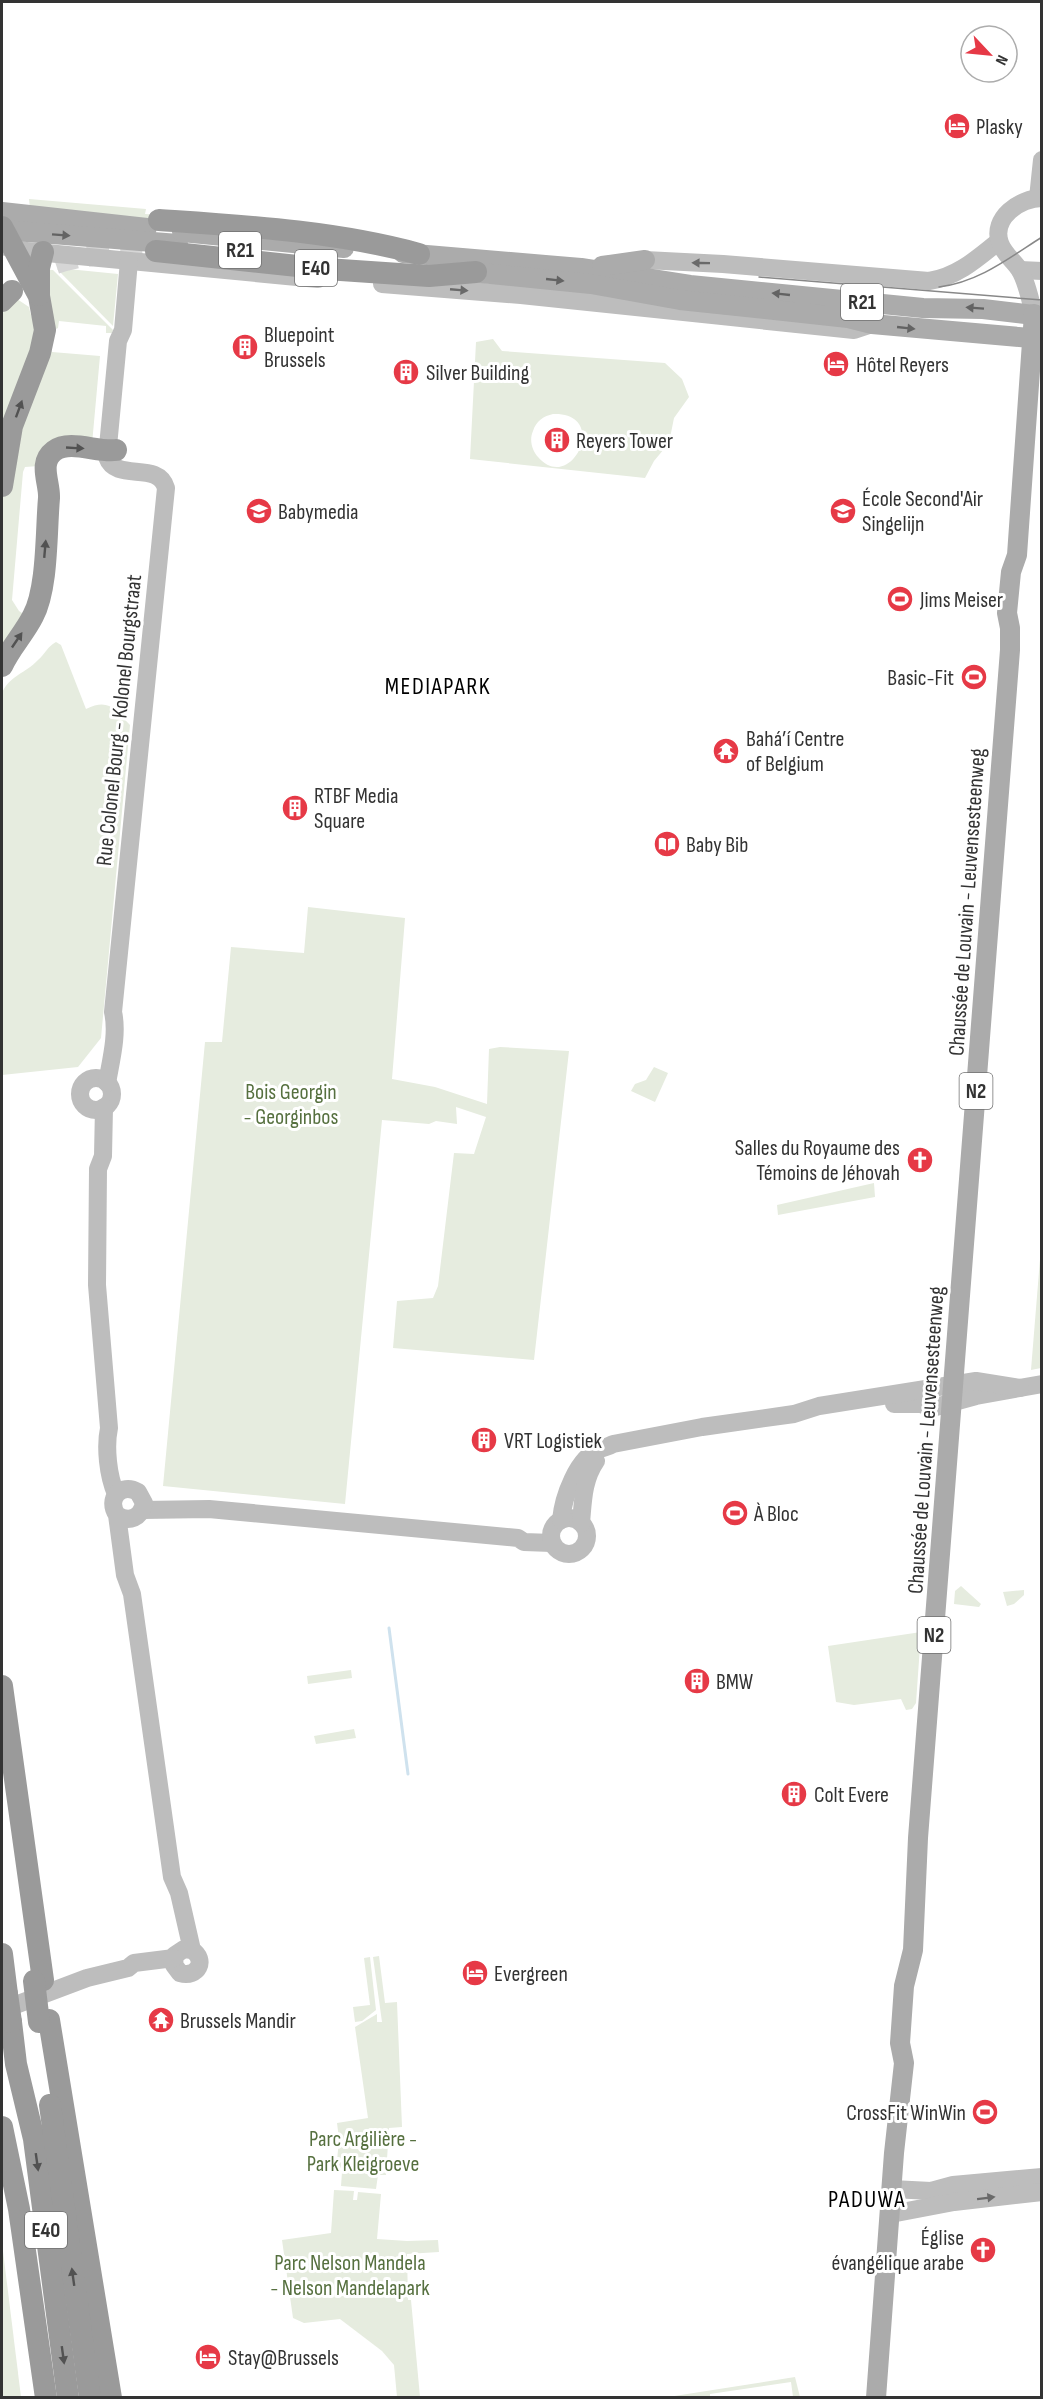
<svg xmlns="http://www.w3.org/2000/svg" width="1043" height="2399" font-family="'Sofia Sans Condensed',sans-serif">
<rect width="100%" height="100%" fill="#fff"/>
<g fill="#e6ecdf" fill-rule="evenodd">
<polygon points="29,199 146,209 145,214 160,215 159,224 30,208"/>
<polygon points="58,268 118,274 113,326 57,269"/>
<polygon points="43,269 53,270 113,330 112,333 106,333 106,326 59,321 58,328 56,329 51,322"/>
<path d="M14 297 29 307C32 327 48 333 52 352L100 356 92 444 39 466 25 467 23 472 12 600 19 611 28 617 2 660V314Z"/>
<path d="M493 339 502 351 665 363 682 379 689 397 674 418 669 443 654 461 645 478 470 459 476 342ZM553 414C611 412 571 495 538 457 532 450 529 440 533 431 536 421 544 416 553 414Z"/>
<path d="M56 642 61 645 86 709C109 698 114 709 130 725L101 1038 78 1067 2 1075V693C9 676 26 673 38 660 45 654 48 646 56 642Z"/>
<polygon points="308,907 405,918 392,1079 435,1087 487,1104 489,1049 500,1047 569,1051 534,1360 393,1348 397,1301 433,1298 438,1286 454,1153 474,1154 486,1117 456,1107 457,1124 436,1121 429,1124 382,1120 345,1504 163,1486 205,1042 222,1042 231,947 304,953"/>
<polygon points="654,1067 668,1073 655,1102 631,1091 635,1084 646,1080"/>
<polygon points="874,1183 875,1197 778,1215 777,1205"/>
<polygon points="1041,1247 1041,1368 1031,1370"/>
<polygon points="961,1586 981,1604 979,1607 954,1604 955,1591"/>
<polygon points="1024,1590 1024,1595 1014,1604 1007,1606 1003,1592"/>
<polygon points="921,1632 916,1703 912,1709 906,1710 901,1699 854,1705 836,1702 828,1646"/>
<polygon points="351,1670 352,1678 308,1684 307,1676"/>
<polygon points="354,1729 356,1738 316,1744 314,1736"/>
<polygon points="379,1956 385,2003 397,2002 402,2127 389,2128 386,2175 378,2175 376,2189 341,2186 342,2172 336,2172 339,2139 337,2123 368,2118 355,2027 377,2014 377,2022 382,2022 373,1957"/>
<polygon points="370,1957 376,2010 362,2021 355,2022 353,2007 370,2005 364,1958"/>
<polygon points="334,2190 354,2191 353,2200 357,2200 358,2192 381,2194 377,2239 407,2241 438,2240 439,2252 407,2254 408,2300 411,2300 420,2397 397,2397 394,2365 382,2351 340,2319 304,2323 293,2318 282,2240 331,2233"/>
<polygon points="2,2243 21,2397 2,2397"/>
<polygon points="795,2377 800,2397 793,2397 791,2382 710,2394 710,2397 668,2397"/>
</g>
<g fill="none" stroke-linecap="round" stroke-linejoin="round">
<polyline stroke="#cfe2ee" stroke-width="3" points="389,1628 408,1774"/>
<path stroke="#d6d6d6" stroke-width="22" stroke-dasharray="22 11" stroke-linecap="butt" d="M26 278C65 251 111 254 156 251"/>
<g stroke="#bdbdbd" stroke-width="18">
<polyline points="1038,198 1042,160"/>
<polyline points="6,247 26,251 318,279"/>
<path d="M645 260 723 264 929 281C957 277 978 258 999 241"/>
<polyline points="1020,270 1042,271"/>
<polyline points="382,284 521,295 854,330 872,324"/>
<path d="M1034 314C1030 300 1027 281 1019 269 1013 260 1004 254 1000 243 991 218 1020 198 1042 198"/>
<circle cx="96" cy="1094" r="16"/>
<path d="M107 1083C111 1060 118 1034 113 1012L166 488C158 460 116 483 107 457L118 341 123 330 129 261"/>
<path d="M104 1107 103 1156 98 1169 97 1285 109 1428C105 1447 108 1476 116 1494"/>
<polyline points="894,1404 921,1404 932,1408 976,1396 1042,1384"/>
<polyline points="142,1510 209,1509 518,1538 524,1542 552,1543"/>
<path d="M117 1515C129 1523 141 1518 144 1503L138 1492C121 1482 106 1499 117 1515L125 1575 132 1594 172 1877 179 1893 192 1950C207 1960 198 1978 180 1973L174 1965 175 1955 184 1949 192 1950"/>
<circle cx="569" cy="1536" r="18"/>
<path d="M561 1520C563 1498 577 1457 600 1449 605 1447 608 1447 613 1444L702 1427 794 1414 819 1406 976 1381 1020 1388"/>
<path d="M581 1523C583 1501 583 1480 596 1461"/>
<polyline points="2,2010 87,1978 128,1968 134,1963 174,1958"/>
<polyline points="892,2189 931,2191 953,2185 1042,2177"/>
<polyline points="891,2214 954,2202 1042,2192"/>
</g>
<g stroke="#ababab" stroke-width="20">
<polyline points="2,212 147,228"/>
<polyline points="2,230 178,244"/>
<polyline points="182,232 344,248"/>
<polyline points="403,253 581,268 690,285 923,308 983,309 1042,316"/>
<polyline points="602,266 645,260"/>
<polyline points="461,271 591,284 680,300 848,318 872,324 1042,339"/>
<polyline points="876,2398 894,2153 904,2063 900,2043 904,1986 913,1950 918,1838 1010,650 1010,628 1007,613 1011,572 1017,555 1034,314"/>
</g>
<g stroke="#9a9a9a" stroke-width="22">
<path d="M159 220C246 226 335 231 419 254"/>
<polyline points="2,227 39,296 45,330 40,353 12,426 2,486"/>
<polyline points="156,251 326,269 429,276 476,272"/>
<polyline points="39,295 39,268 43,252"/>
<polyline points="2,301 12,291"/>
<path d="M2 666C10 648 24 634 33 616 48 588 46 531 49 498 50 483 38 463 54 451 70 439 98 453 116 450"/>
<polyline points="2,1686 43,1980"/>
<polyline points="2,1954 7,1994"/>
<polyline points="49,2020 111,2398"/>
<polyline points="11,2022 16,2064 34,2139 68,2398"/>
<polyline points="50,2105 90,2398"/>
<polyline points="2,2127 19,2209 46,2398"/>
</g>
<g stroke="#888" stroke-width="1.5">
<polyline points="759,277 1042,300"/>
<path d="M939 287C979 282 1009 258 1042 237"/>
</g>
<g stroke="#9a9a9a" stroke-width="22">
<polyline points="34,1981 39,2022"/>
<polyline points="7,1994 11,2022"/>
</g>
</g>
<defs><path id="oneway-solid" d="M-6-.8H1V-3.2L6.5 0L1 3.2V.8H-6Z" transform="scale(1.5)"/></defs>
<g fill="#636363">
<use href="#oneway-solid" transform="translate(61 235) rotate(4)"/>
<use href="#oneway-solid" transform="translate(555 280) rotate(6)"/>
<use href="#oneway-solid" transform="translate(781 294) rotate(-174)"/>
<use href="#oneway-solid" transform="translate(975 308) rotate(-176)"/>
<use href="#oneway-solid" transform="translate(906 328) rotate(6)"/>
</g>
<g fill="#6a6a6a">
<use href="#oneway-solid" transform="translate(701 263) rotate(-179)"/>
<use href="#oneway-solid" transform="translate(459 290) rotate(5)"/>
<use href="#oneway-solid" transform="translate(986 2198) rotate(-7)"/>
</g>
<g fill="#525252">
<use href="#oneway-solid" transform="translate(19 409) rotate(-70)"/>
<use href="#oneway-solid" transform="translate(75 448) rotate(3)"/>
<use href="#oneway-solid" transform="translate(45 549) rotate(-85)"/>
<use href="#oneway-solid" transform="translate(17 640) rotate(-56)"/>
<use href="#oneway-solid" transform="translate(37 2162) rotate(82)"/>
<use href="#oneway-solid" transform="translate(73 2277) rotate(-98)"/>
<use href="#oneway-solid" transform="translate(63 2355) rotate(82)"/>
</g>
<defs>
<symbol id="hotel-disc" viewBox="-11 -11 22 22"><circle r="9.5" fill="#e63946" stroke="#fff"/><path d="M-6-4.5h1.5V1H6V5H4.5V3h-9V5H-6ZM-4 0a1.8 1.8 0 1 1 3.6 0ZM.5 0V-2.5h3Q6-2.5 6 0Z" fill="#fff"/></symbol>
<symbol id="building-disc" viewBox="-11 -11 22 22"><circle r="9.5" fill="#e63946" stroke="#fff"/><path d="M-4-6H4V6H1V3H-1V6H-4ZM-2.5-4.3h1.7v1.8h-1.7ZM.8-4.3h1.7v1.8H.8ZM-2.5-1h1.7V.8h-1.7ZM.8-1h1.7V.8H.8Z" fill="#fff"/></symbol>
<symbol id="school-disc" viewBox="-11 -11 22 22"><circle r="9.5" fill="#e63946" stroke="#fff"/><path d="M0-5L7-2L0 1L-7-2ZM-4 1L0 2.5L4 1V4Q0 6-4 4Z" fill="#fff"/></symbol>
<symbol id="stadium-disc" viewBox="-11 -11 22 22"><circle r="9.5" fill="#e63946" stroke="#fff"/><path d="M0-5a6.5 5 0 1 0 0 10a6.5 5 0 1 0 0-10ZM-3.5-1.8h7v3.6h-7Z" fill="#fff"/></symbol>
<symbol id="temple-disc" viewBox="-11 -11 22 22"><circle r="9.5" fill="#e63946" stroke="#fff"/><path d="M0-6L5-2H3V0L6.5 2.5H4V6H1.5V3h-3V6H-4V2.5H-6.5L-3 0V-2H-5Z" fill="#fff"/></symbol>
<symbol id="library-disc" viewBox="-11 -11 22 22"><circle r="9.5" fill="#e63946" stroke="#fff"/><path d="M-6-4Q-3-5.5-.7-3.5V5Q-3 3-6 4ZM6-4Q3-5.5 .7-3.5V5Q3 3 6 4Z" fill="#fff"/></symbol>
<symbol id="church-disc" viewBox="-11 -11 22 22"><circle r="9.5" fill="#e63946" stroke="#fff"/><path d="M-1.2-6h2.4v3.5h3.3v2.4h-3.3V6h-2.4V-.1h-3.3v-2.4h3.3Z" fill="#fff"/></symbol>
</defs>
<g fill-rule="evenodd">
<use href="#hotel-disc" x="942" y="111" width="30" height="30"/>
<use href="#building-disc" x="230" y="332" width="30" height="30"/>
<use href="#hotel-disc" x="821" y="349" width="30" height="30"/>
<use href="#building-disc" x="391" y="357" width="30" height="30"/>
<use href="#building-disc" x="542" y="425" width="30" height="30"/>
<use href="#school-disc" x="244" y="496" width="30" height="30"/>
<use href="#school-disc" x="828" y="496" width="30" height="30"/>
<use href="#stadium-disc" x="885" y="584" width="30" height="30"/>
<use href="#stadium-disc" x="959" y="662" width="30" height="30"/>
<use href="#temple-disc" x="711" y="736" width="30" height="30"/>
<use href="#building-disc" x="280" y="793" width="30" height="30"/>
<use href="#library-disc" x="652" y="829" width="30" height="30"/>
<use href="#church-disc" x="905" y="1145" width="30" height="30"/>
<use href="#building-disc" x="469" y="1425" width="30" height="30"/>
<use href="#stadium-disc" x="720" y="1498" width="30" height="30"/>
<use href="#building-disc" x="682" y="1666" width="30" height="30"/>
<use href="#building-disc" x="779" y="1779" width="30" height="30"/>
<use href="#hotel-disc" x="460" y="1958" width="30" height="30"/>
<use href="#temple-disc" x="146" y="2005" width="30" height="30"/>
<use href="#stadium-disc" x="970" y="2097" width="30" height="30"/>
<use href="#church-disc" x="968" y="2235" width="30" height="30"/>
<use href="#hotel-disc" x="193" y="2342" width="30" height="30"/>
</g>
<g text-anchor="middle" stroke-width="6" stroke-linejoin="round" paint-order="stroke">
<g fill="#fff" stroke="#707070" stroke-width="1.5">
<rect x="219" y="232" width="42" height="36" rx="4.5"/>
<rect x="295" y="250" width="42" height="36" rx="4.5"/>
<rect x="841" y="284" width="42" height="36" rx="4.5"/>
<rect x="959.5" y="1073" width="33" height="36" rx="4.5"/>
<rect x="917.5" y="1617" width="33" height="36" rx="4.5"/>
<rect x="25" y="2212" width="42" height="36" rx="4.5"/>
</g>
<g font-size="21" font-weight="bold" fill="#333">
<text x="240" y="257">R21</text>
<text x="316" y="275">E40</text>
<text x="862" y="309">R21</text>
<text x="976" y="1098">N2</text>
<text x="934" y="1642">N2</text>
<text x="46" y="2237">E40</text>
</g>
<g font-size="22" fill="#333" stroke="#fff" text-anchor="start">
<text x="976" y="134">Plasky</text>
<text x="264" y="342">Bluepoint<tspan x="264" dy="25">Brussels</tspan></text>
<text x="856" y="372">Hôtel Reyers</text>
<text x="426" y="380">Silver Building</text>
<text x="576" y="448">Reyers Tower</text>
<text x="862" y="506">École Second'Air<tspan x="862" dy="25">Singelijn</tspan></text>
<text x="278" y="519">Babymedia</text>
<text x="920" y="607">Jims Meiser</text>
<text x="954" y="685" text-anchor="end">Basic-Fit</text>
<text x="746" y="746">Bahá’í Centre<tspan x="746" dy="25">of Belgium</tspan></text>
<text x="314" y="803">RTBF Media<tspan x="314" dy="25">Square</tspan></text>
<text x="686" y="852">Baby Bib</text>
<text x="900" y="1155" text-anchor="end">Salles du Royaume des<tspan x="900" dy="25">Témoins de Jéhovah</tspan></text>
<text x="504" y="1448">VRT Logistiek</text>
<text x="754" y="1521">À Bloc</text>
<text x="716" y="1689">BMW</text>
<text x="814" y="1802">Colt Evere</text>
<text x="494" y="1981">Evergreen</text>
<text x="180" y="2028">Brussels Mandir</text>
<text x="966" y="2120" text-anchor="end">CrossFit WinWin</text>
<text x="964" y="2245" text-anchor="end">Église<tspan x="964" dy="25">évangélique arabe</tspan></text>
<text x="228" y="2365">Stay@Brussels</text>
</g>
<g font-size="22" fill="#333" stroke="#fff">
<text transform="translate(118 720) rotate(-84)" y="8">Rue Colonel Bourg - Kolonel Bourgstraat</text>
<text transform="translate(966 902) rotate(-86)" y="8">Chaussée de Louvain - Leuvensesteenweg</text>
<text transform="translate(925 1440) rotate(-86)" y="8">Chaussée de Louvain - Leuvensesteenweg</text>
</g>
<g font-size="22" fill="#56703f" stroke="#fff">
<text x="291" y="1099">Bois Georgin<tspan x="291" dy="25">- Georginbos</tspan></text>
<text x="363" y="2146">Parc Argilière -<tspan x="363" dy="25">Park Kleigroeve</tspan></text>
<text x="350" y="2270">Parc Nelson Mandela<tspan x="350" dy="25">- Nelson Mandelapark</tspan></text>
</g>
<g font-size="24" letter-spacing="1.5" fill="#000" stroke="#fff">
<text x="438" y="694">MEDIAPARK</text>
<text x="867" y="2207">PADUWA</text>
</g>
</g>
<rect width="1043" height="2399" fill="none" stroke="#333333" stroke-width="6"/>
<g transform="translate(989 54) rotate(116)"><circle r="28" fill="#ffffff" stroke="#adadad" stroke-width="1.5"/>
<path d="M0-4.5L10 22L0 15L-10 22Z" fill="#e63946"/>
<text y="-9" font-size="16" font-weight="bold" text-anchor="middle" fill="#333333">N</text>
</g>
</svg>
